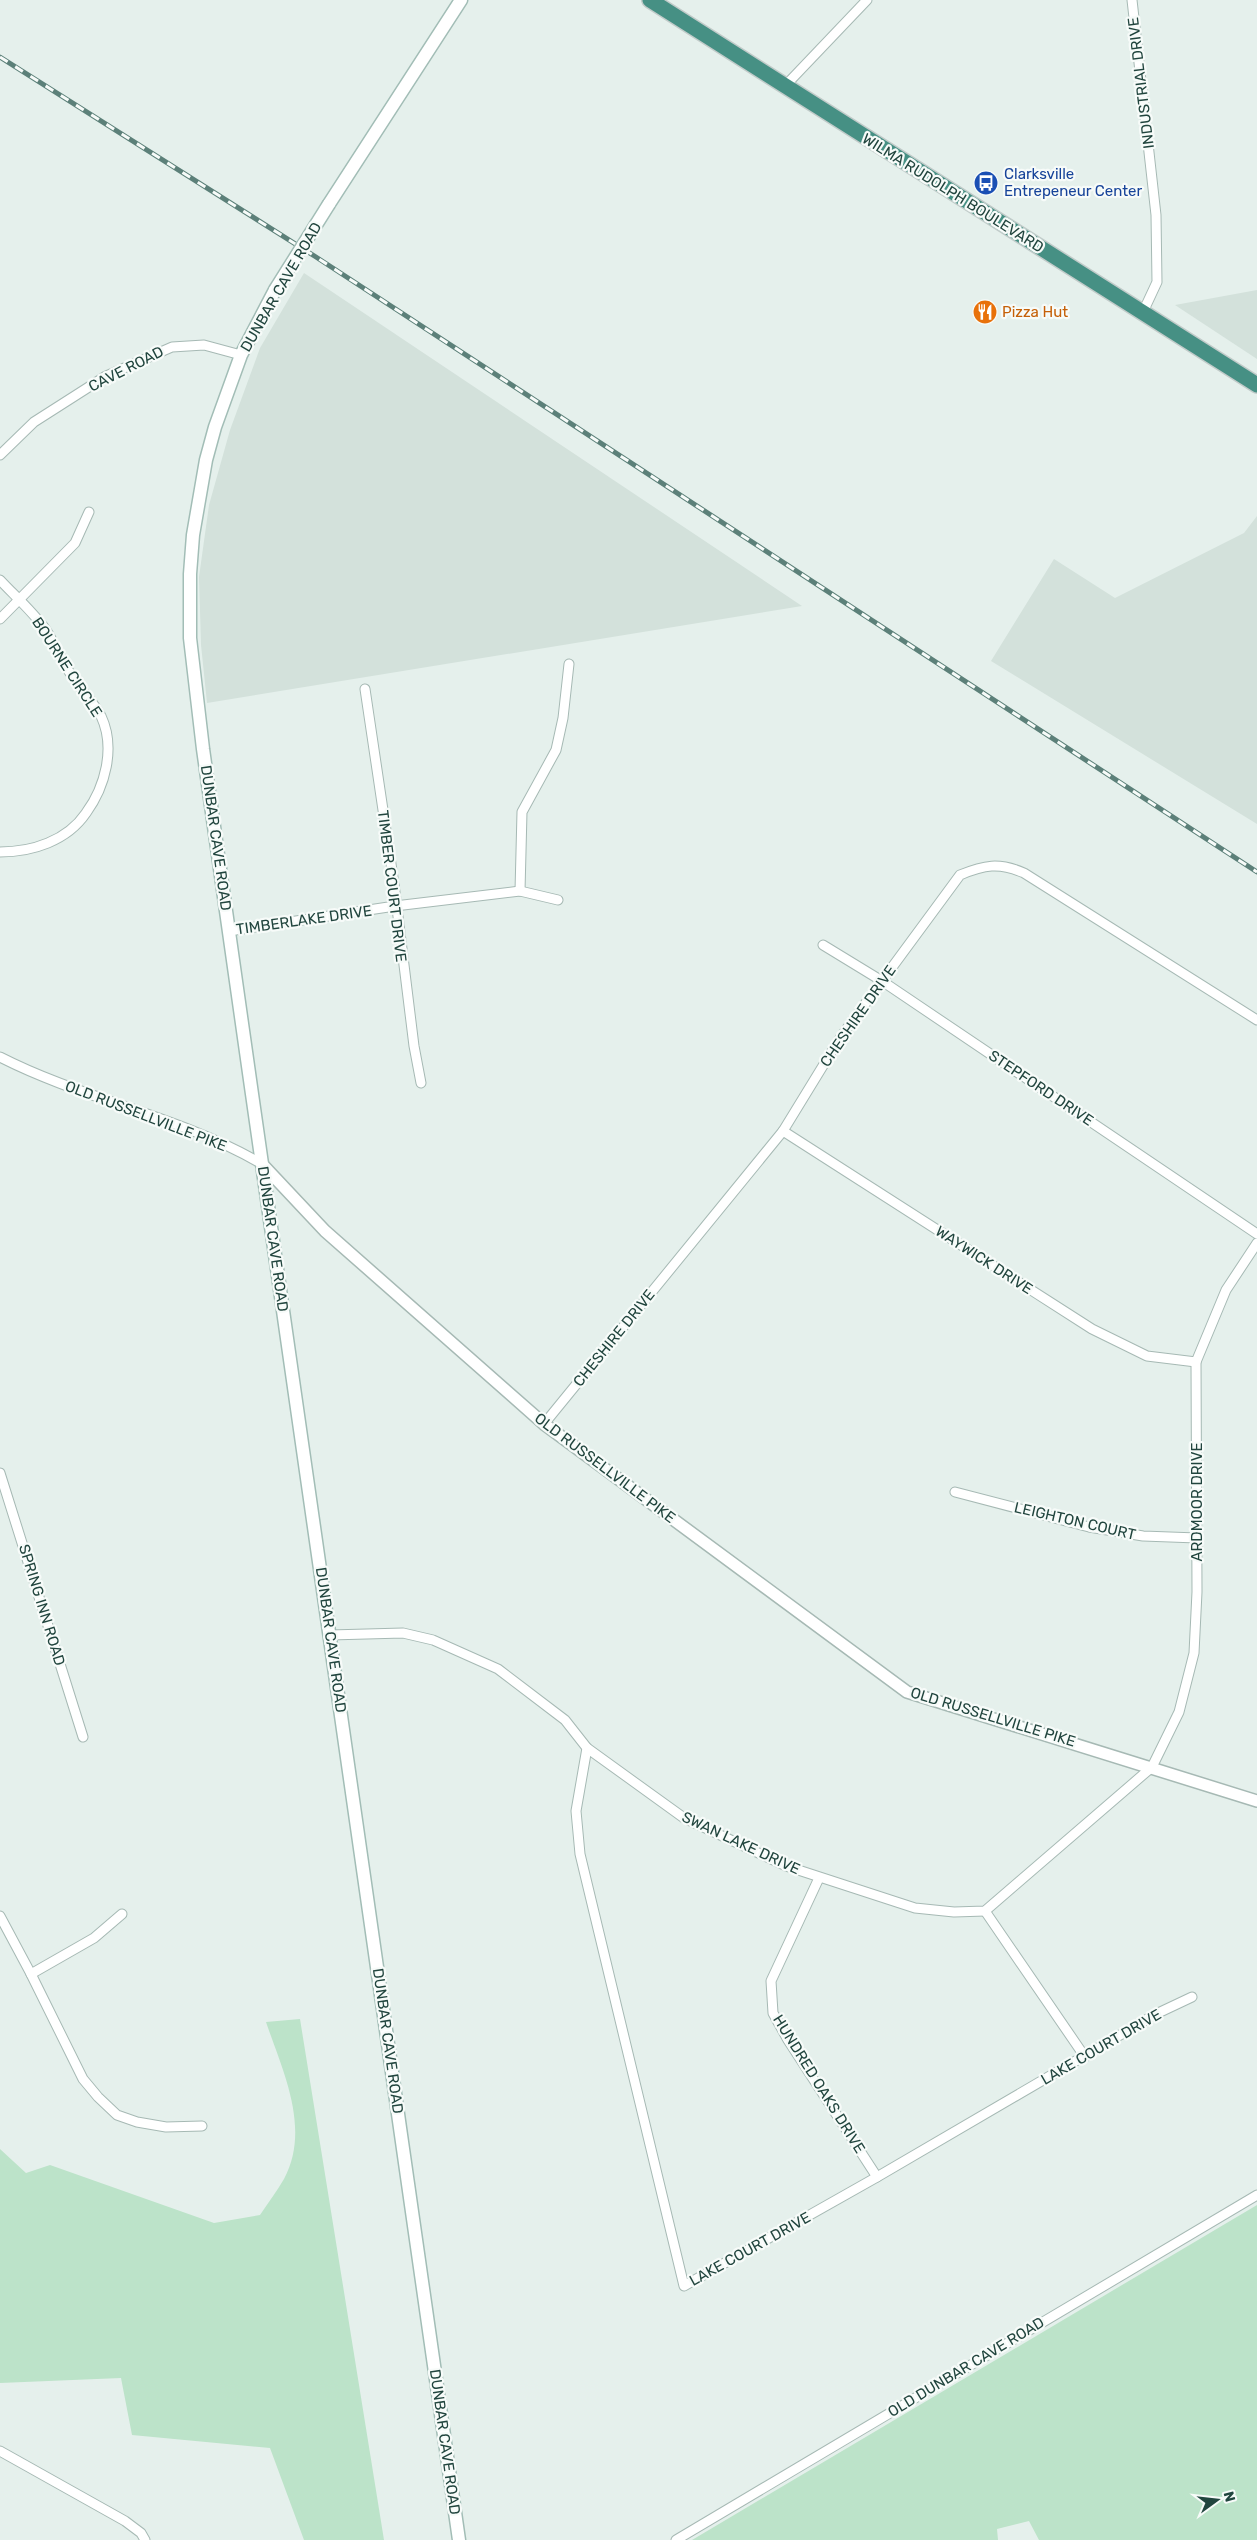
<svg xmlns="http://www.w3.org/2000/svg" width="1257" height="2540" font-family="Rubik,sans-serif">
<rect width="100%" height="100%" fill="#e5f0ec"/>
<g fill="#d3e1db">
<polygon points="304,273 802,606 207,703 201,645 199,577 209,505 230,430 260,348"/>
<polygon points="1257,290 1257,359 1175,305"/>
<polygon points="1257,516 1257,824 991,661 1054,559 1115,598 1244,533"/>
</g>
<g fill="#bce3c9">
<path d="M300 2019 384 2540H304L270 2448 132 2435 121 2378 0 2383V2149L26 2173 50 2165 214 2223 260 2215C268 2203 277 2191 284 2179 311 2128 283 2072 266 2022Z"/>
<polygon points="1257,2205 1257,2540 1039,2540 1029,2521 997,2529 998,2540 692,2540"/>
</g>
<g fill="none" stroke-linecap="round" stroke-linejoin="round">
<defs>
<g id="minor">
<polyline points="1132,0 1156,215 1157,282 1143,312"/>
<polyline points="785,86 867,0"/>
<polyline points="0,455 34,422 106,376 172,347 204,345 241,355"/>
<path d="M0 580C15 596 33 612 46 630 55 644 61 659 70 673 79 688 93 701 101 716 116 748 105 787 86 813 67 841 32 852 0 852"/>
<polyline points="0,619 75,543 89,512"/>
<polyline points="365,689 394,884 414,1046 421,1083"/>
<polyline points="520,891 522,812 556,750 563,718 569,664"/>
<polyline points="229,931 395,906 520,891 558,900"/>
<polyline points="823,945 882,981 1257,1234"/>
<path d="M0 1057C84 1100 180 1116 262 1164"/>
<polyline points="783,1131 1092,1329 1147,1356 1196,1362"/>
<path d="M544 1424 783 1131 840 1038 960 875C984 865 999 862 1024 873L1257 1020"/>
<polyline points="0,1473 83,1737"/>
<polyline points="955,1492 1089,1527 1143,1536 1197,1538"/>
<polyline points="330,1635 403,1633 433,1640 498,1669 565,1720 587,1748 684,1818 786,1866 915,1908 954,1912 985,1911 1152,1767 1179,1712 1194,1653 1197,1592 1196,1362 1226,1290 1257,1243"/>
<polyline points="587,1748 576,1811 580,1854 684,2286 877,2177 1156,2014 1192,1997"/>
<polyline points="819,1878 771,1981 773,2013 788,2040 877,2177"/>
<polyline points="985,1911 1085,2057"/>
<polyline points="0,1916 31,1974 83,2079 98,2097 117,2115 137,2122 166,2127 202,2126"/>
<polyline points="31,1974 94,1938 122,1914"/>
<polyline points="0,2451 125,2521 141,2533 145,2540"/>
<polyline points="676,2540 1257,2195"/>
</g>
<polyline id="tertiary" points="262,1164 325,1231 544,1424 907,1692 1257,1801"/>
<g id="secondary">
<polyline points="329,204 461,0"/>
<polyline points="275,290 241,355 215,427 206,460 193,535 190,574 190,638 203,749 252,1094 459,2540"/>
</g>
<polyline id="trunk" points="650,0 1257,385"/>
</defs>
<use href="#minor" stroke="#a6b9b4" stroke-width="11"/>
<use href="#tertiary" stroke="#a6b9b4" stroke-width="14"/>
<use href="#secondary" stroke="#a2bdb6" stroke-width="15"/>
<use href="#trunk" stroke="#c1cbc9" stroke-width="18"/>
<use href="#minor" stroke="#fff" stroke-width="9"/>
<use href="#tertiary" stroke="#fff" stroke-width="11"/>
<use href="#secondary" stroke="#fff" stroke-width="12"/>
<use href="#trunk" stroke="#469084" stroke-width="15"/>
<defs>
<polyline id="rail" points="0,57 316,257 1257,872"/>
</defs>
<use href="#rail" stroke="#5c8079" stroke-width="5"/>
<use href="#rail" stroke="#f7fbf9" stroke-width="3" stroke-dasharray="9" stroke-linecap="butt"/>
<defs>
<polyline id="secondary-bridge" points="275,290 329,204"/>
</defs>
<use href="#secondary-bridge" stroke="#a2bdb6" stroke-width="15" stroke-linecap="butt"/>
<use href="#secondary-bridge" stroke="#fff" stroke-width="12"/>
</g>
<defs>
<symbol id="bus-disc" viewBox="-11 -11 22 22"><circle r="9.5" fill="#1a4fb4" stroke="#f7fbf9"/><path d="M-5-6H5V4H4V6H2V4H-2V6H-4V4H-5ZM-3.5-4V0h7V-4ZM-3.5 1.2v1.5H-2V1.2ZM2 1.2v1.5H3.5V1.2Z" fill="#fff"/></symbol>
<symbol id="restaurant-disc" viewBox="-11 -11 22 22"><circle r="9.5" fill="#e8710a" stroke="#f7fbf9"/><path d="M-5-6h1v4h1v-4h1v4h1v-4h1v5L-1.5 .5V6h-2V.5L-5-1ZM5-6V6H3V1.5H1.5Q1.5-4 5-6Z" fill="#fff"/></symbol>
</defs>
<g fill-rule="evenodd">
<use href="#bus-disc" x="972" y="169" width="28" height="28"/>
<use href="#restaurant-disc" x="971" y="298" width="28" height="28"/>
</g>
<g text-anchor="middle" stroke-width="4.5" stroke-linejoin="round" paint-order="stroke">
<g font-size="15" fill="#21453e" stroke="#f7fbf9">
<text transform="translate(1141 83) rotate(-97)" y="5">INDUSTRIAL DRIVE</text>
<text transform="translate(953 193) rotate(32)" y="5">WILMA RUDOLPH BOULEVARD</text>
<text transform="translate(281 287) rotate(-60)" y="5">DUNBAR CAVE ROAD</text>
<text transform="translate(126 369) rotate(-27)" y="5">CAVE ROAD</text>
<text transform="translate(67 667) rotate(57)" y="5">BOURNE CIRCLE</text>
<text transform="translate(216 838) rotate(82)" y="5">DUNBAR CAVE ROAD</text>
<text transform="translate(392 886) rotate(83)" y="5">TIMBER COURT DRIVE</text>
<text transform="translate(304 920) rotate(-8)" y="5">TIMBERLAKE DRIVE</text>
<text transform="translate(858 1016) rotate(-55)" y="5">CHESHIRE DRIVE</text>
<text transform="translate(1041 1088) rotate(34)" y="5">STEPFORD DRIVE</text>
<text transform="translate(146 1116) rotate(21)" y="5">OLD RUSSELLVILLE PIKE</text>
<text transform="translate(273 1239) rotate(82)" y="5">DUNBAR CAVE ROAD</text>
<text transform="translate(984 1260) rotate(33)" y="5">WAYWICK DRIVE</text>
<text transform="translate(614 1338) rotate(-51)" y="5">CHESHIRE DRIVE</text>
<text transform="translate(605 1468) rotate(37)" y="5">OLD RUSSELLVILLE PIKE</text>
<text transform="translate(1197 1502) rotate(-90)" y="5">ARDMOOR DRIVE</text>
<text transform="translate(1075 1521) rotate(13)" y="5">LEIGHTON COURT</text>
<text transform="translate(42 1605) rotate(73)" y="5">SPRING INN ROAD</text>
<text transform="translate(331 1640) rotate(82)" y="5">DUNBAR CAVE ROAD</text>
<text transform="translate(993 1717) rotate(17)" y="5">OLD RUSSELLVILLE PIKE</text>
<text transform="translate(741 1843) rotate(25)" y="5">SWAN LAKE DRIVE</text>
<text transform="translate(388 2041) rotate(82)" y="5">DUNBAR CAVE ROAD</text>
<text transform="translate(1101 2047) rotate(-30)" y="5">LAKE COURT DRIVE</text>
<text transform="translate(819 2084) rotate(58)" y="5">HUNDRED OAKS DRIVE</text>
<text transform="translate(750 2249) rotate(-29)" y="5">LAKE COURT DRIVE</text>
<text transform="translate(966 2367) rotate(-31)" y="5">OLD DUNBAR CAVE ROAD</text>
<text transform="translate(445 2442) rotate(82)" y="5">DUNBAR CAVE ROAD</text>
</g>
<g font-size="15" fill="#164399" stroke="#f7fbf9" text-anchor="start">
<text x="1004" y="179">Clarksville<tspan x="1004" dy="17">Entrepeneur Center</tspan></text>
</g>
<g font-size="15" fill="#c56008" stroke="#f7fbf9" text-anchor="start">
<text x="1002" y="317">Pizza Hut</text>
</g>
</g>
<g transform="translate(1217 2500) rotate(75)" stroke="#f7fbf9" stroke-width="4" paint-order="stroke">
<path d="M0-4L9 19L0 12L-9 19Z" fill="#21453e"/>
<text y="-8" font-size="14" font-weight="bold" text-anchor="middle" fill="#21453e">N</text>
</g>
</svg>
